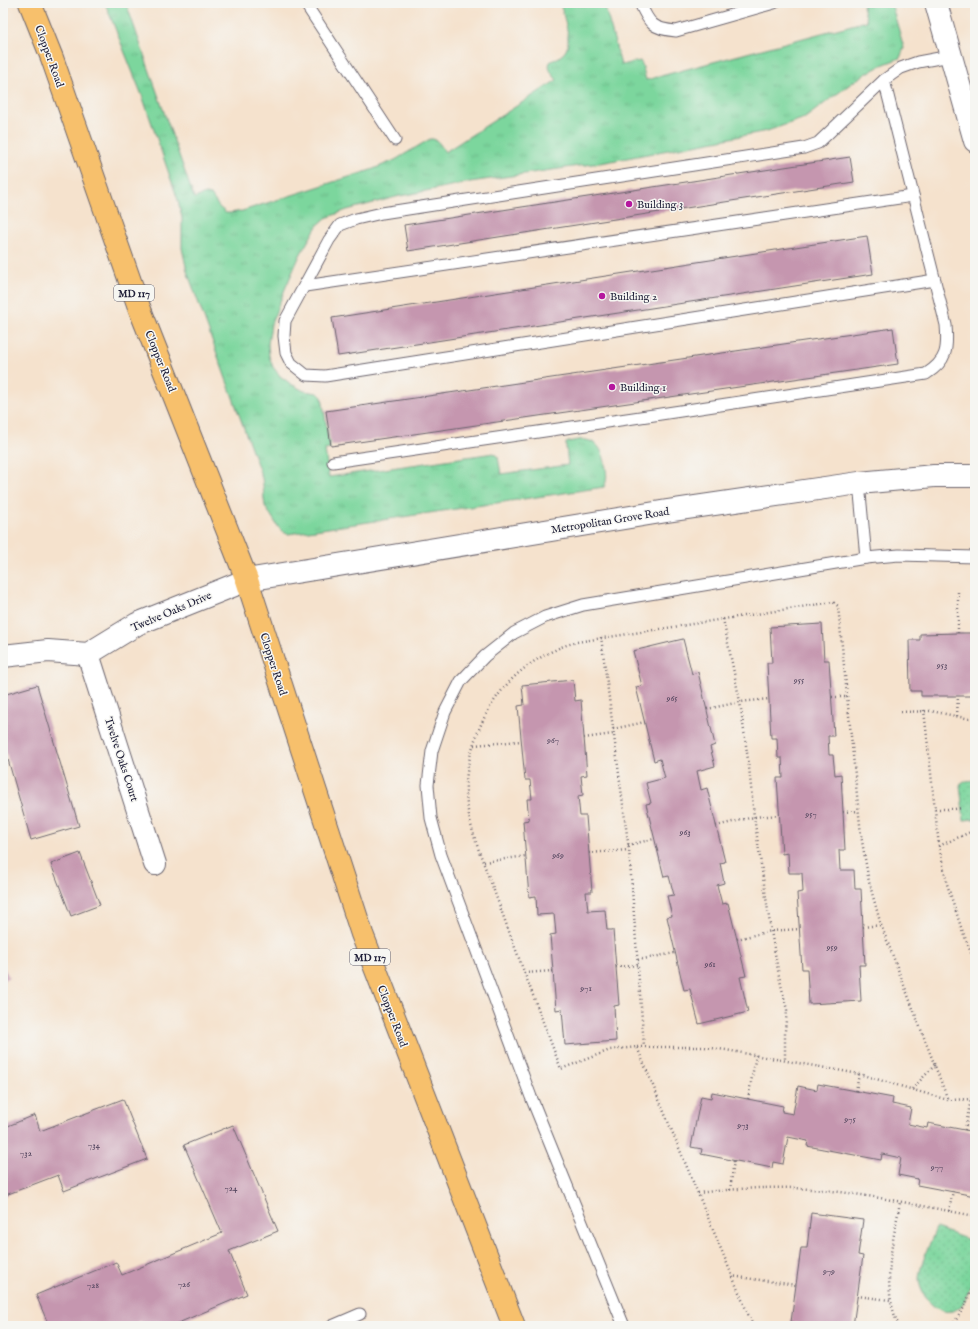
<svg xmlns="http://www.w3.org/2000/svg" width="978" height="1329" font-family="'IM FELL English',serif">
<defs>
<pattern id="grass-tufts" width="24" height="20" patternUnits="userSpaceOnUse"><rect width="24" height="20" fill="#7cd69d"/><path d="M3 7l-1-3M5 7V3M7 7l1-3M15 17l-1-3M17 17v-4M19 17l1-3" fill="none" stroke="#6bb788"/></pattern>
<pattern id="park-dots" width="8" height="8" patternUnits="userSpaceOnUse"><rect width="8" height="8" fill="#7cd69d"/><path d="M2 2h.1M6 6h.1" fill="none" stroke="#6bb788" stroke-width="1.8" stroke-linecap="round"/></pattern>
</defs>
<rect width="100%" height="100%" fill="#f6f6f2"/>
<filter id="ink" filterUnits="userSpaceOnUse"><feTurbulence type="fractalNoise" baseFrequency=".025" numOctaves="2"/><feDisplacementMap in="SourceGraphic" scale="8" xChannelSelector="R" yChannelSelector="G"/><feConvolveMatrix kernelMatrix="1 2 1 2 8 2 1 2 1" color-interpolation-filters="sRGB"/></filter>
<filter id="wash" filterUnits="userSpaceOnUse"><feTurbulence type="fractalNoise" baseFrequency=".012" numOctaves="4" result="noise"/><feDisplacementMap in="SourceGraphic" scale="16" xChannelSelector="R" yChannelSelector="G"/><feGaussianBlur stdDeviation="0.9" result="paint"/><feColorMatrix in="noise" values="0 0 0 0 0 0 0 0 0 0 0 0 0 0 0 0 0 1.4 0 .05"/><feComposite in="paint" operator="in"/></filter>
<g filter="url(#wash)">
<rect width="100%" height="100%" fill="#f5e2cd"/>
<path fill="url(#grass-tufts)" stroke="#4f7c6c" d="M105 3H126L194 198 206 194 211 195 219 207 226 213H230L242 211 371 170 395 160 430 139C438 138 441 146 445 152L557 80C553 75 547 69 550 62 555 59 560 57 564 53 574 42 563 16 560 3H604L621 65 640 61 642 64 646 80 867 21 863 6 864 3H891L904 48 900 58 882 65 867 73 853 82 805 118 767 131 606 162 470 182 396 197 347 210 326 218 317 226 300 255 285 289 271 324 268 344 269 356 273 367 280 376 291 384 304 391 318 393 322 397 330 449 325 450 329 477 494 453 498 457 501 474 568 465 566 447V443C570 441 574 441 579 440 598 438 604 452 606 469 607 476 607 481 604 487L288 534C279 532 277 524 272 517 270 513 267 511 265 506 263 497 264 487 262 478L187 271 182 248V218L178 200 143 98Z"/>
<g fill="url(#park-dots)" stroke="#4f7c6c">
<polygon points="975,780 975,819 964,820 960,785 966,781"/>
<path d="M936 1228 975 1242C975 1251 976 1261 975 1270 974 1277 966 1302 960 1307 942 1322 919 1297 919 1278 920 1265 931 1241 936 1228Z"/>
</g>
<g id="blocks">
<g fill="#c596af">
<polygon points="850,157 854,182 408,251 404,225"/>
<polygon points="867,236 873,274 338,356 332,318"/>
<polygon points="893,328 898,364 331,446 326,411"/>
<polygon points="822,624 824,660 829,660 834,736 828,736 829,755 833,755 835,775 841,774 845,850 839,850 840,870 854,870 855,889 861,889 865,965 859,965 861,1001 809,1004 807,969 802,969 797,893 803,892 802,873 789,873 788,853 782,854 777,778 783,778 782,758 778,758 777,738 771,738 767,663 772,663 770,627"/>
<polygon points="958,633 975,633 975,696 921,696 921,691 910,691 909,640 920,640 920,634"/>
<polygon points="683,639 692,674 698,672 715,745 710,747 715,766 697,771 701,790 707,788 725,862 720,863 724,883 717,885 722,904 728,903 746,976 740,977 748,1012 699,1024 690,989 684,990 667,917 672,916 667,896 674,895 669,876 664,877 646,804 651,803 646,783 665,778 660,759 654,761 636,687 642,686 633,651"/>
<polygon points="573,680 575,701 581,700 587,775 581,776 583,795 578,796 580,816 586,816 592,892 586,892 588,911 605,910 607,930 613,930 619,1005 614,1006 616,1041 565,1045 562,1009 556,1010 553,971 550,935 556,934 554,914 537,915 536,896 529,897 523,821 529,820 527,799 532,799 530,780 525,780 518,706 524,705 522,685"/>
<polygon points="37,685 79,826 31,840 3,742 3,695"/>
<polygon points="80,853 100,905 71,916 51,864"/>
<polygon points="3,966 9,977 3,981"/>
<polygon points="818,1084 893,1098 892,1104 911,1108 908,1124 927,1128 928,1123 975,1132 975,1196 917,1185 918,1179 898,1175 901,1158 882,1154 881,1160 807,1146 808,1141 788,1137 783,1164 773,1162 772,1168 701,1154 702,1149 691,1147 701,1096 711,1098 712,1092 783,1106 782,1112 793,1114 798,1086 817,1090"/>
<polygon points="123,1099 147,1159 64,1191 58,1175 3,1196 3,1128 35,1115 40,1131"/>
<polygon points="233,1125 278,1231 229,1251 247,1294 171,1326 143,1326 141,1321 130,1326 49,1326 36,1295 116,1262 122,1275 222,1233 184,1145"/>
<polygon points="811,1213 863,1220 858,1255 863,1256 853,1326 796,1326 797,1323 791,1322 801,1248 807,1248"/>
</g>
</g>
</g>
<g filter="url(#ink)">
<use href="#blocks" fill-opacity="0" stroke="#6c656e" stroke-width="1"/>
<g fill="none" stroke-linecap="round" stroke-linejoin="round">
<defs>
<g id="service">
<polyline points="305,3 395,140"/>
<path d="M640 3C649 24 653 29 676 31L774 3"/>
<polyline points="935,280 325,376 306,375 291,363 286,353 284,336 285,321 329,240 340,225 356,219 382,213 804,148 818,143 884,80 901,68 918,62 950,56"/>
<polyline points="305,286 913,196"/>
<path d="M333 462 654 415 926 374C947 361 948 349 946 325L884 80"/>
<polyline points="859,483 866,558"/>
<polyline points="332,1326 360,1314"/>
<polyline points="624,1326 531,1097 441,855 431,818 428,785 432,751 445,712 461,681 485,656 514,633 545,617 583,605 866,558 899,555 975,557"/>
</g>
<g id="minor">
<polyline points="936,3 975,141"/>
<polyline points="88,654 155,864"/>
<polyline points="3,656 48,651 88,654 137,624 247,580 667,511 859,483 934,476 975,476"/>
</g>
<polyline id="primary" points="30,3 52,58 139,307 247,580 362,934 514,1326"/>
</defs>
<use href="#service" stroke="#6c656e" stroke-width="13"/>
<use href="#minor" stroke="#6c656e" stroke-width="24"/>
<use href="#primary" stroke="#6c656e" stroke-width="24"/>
<g stroke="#6c656e" stroke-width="2.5" stroke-dasharray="1 3" stroke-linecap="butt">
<polyline points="958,592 958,633"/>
<polyline points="723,619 740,702 749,767 754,817 771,931 779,976 787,1010 785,1031 785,1061"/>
<polyline points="601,637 629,850 644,1046"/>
<polyline points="832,697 847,697"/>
<polyline points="707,709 740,702 769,699"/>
<polyline points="924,710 939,846 947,884 961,927 975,963"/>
<polyline points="901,712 931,711 975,720"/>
<polyline points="957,716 958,696"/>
<polyline points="613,729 645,722"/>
<polyline points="584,738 613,734"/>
<polyline points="474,745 521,741"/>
<polyline points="935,809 955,809 962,808"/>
<polyline points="843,812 859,811"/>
<polyline points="716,826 754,817 780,815"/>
<polyline points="628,845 654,839"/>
<polyline points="939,846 975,830"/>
<polyline points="589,853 629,850"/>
<polyline points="484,862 526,856"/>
<polyline points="863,927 881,925"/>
<polyline points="737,939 771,931 799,929"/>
<polyline points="638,960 675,953"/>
<polyline points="616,967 638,965"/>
<polyline points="524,973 553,971"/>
<polyline points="637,1047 704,1047 726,1050 859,1074 948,1100 971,1099 975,1096"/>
<polyline points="912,1089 935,1065"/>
<polyline points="856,1091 859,1074"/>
<polyline points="748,1099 756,1055"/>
<polyline points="965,1130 971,1099 975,1099"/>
<polyline points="730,1190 734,1161"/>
<path d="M698 1193C729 1189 763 1187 795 1188 856 1191 916 1205 975 1216"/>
<polyline points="949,1211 953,1191"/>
<polyline points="731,1276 796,1285"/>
<polyline points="857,1296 890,1300"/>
<path d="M753 1326 637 1047 610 1050 561 1069C539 1011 517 954 496 896 484 863 468 829 466 794 465 776 469 758 475 740 489 699 515 668 555 650 562 646 570 644 577 642L833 602 838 606 861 835 869 882 881 925 948 1100"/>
<path d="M899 1326C880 1286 893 1243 900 1202"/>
<polyline points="952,1326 965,1306 975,1280"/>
</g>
<use href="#service" stroke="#fff" stroke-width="11"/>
<use href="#minor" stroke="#fff" stroke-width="22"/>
<use href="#primary" stroke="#f7c06c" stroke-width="22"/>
</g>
</g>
<g fill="#b5179e" stroke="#f6f6f2" stroke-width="1.5">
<circle cx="629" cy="204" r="4"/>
<circle cx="602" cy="296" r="4"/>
<circle cx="612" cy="387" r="4"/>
</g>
<g text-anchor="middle" stroke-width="3" stroke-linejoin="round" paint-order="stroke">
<g font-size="9" fill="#4b3f58">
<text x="942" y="668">953</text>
<text x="799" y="683">955</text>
<text x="672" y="701">965</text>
<text x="553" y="743">967</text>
<text x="811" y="817">957</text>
<text x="685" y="835">963</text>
<text x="558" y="858">969</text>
<text x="832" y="950">959</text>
<text x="710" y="967">961</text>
<text x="586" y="991">971</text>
<text x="850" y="1122">975</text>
<text x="743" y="1128">973</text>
<text x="94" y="1148">734</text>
<text x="26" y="1156">732</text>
<text x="937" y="1170">977</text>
<text x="231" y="1191">724</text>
<text x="829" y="1274">979</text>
<text x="184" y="1287">726</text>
<text x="93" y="1288">728</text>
</g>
<g fill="#f6f6f2" stroke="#626272" stroke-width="1">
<rect x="114" y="285" width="40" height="16" rx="3"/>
<rect x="350" y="949" width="40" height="16" rx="3"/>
</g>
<g font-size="10" font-weight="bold" fill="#22223b">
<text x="134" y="297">MD 117</text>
<text x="370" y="961">MD 117</text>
</g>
<g font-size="11" fill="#22223b" stroke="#f6f6f2">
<text transform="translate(50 56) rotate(70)" y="4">Clopper Road</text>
<text transform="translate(161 361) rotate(68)" y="4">Clopper Road</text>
<text transform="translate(610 520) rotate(-9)" y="4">Metropolitan Grove Road</text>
<text transform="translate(171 611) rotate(-23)" y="4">Twelve Oaks Drive</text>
<text transform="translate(274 664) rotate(72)" y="4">Clopper Road</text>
<text transform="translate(122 759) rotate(72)" y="4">Twelve Oaks Court</text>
<text transform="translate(393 1016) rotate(69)" y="4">Clopper Road</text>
</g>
<g font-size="11" fill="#22223b" stroke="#f6f6f2" text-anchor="start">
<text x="637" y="208">Building 3</text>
<text x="610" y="300">Building 2</text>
<text x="620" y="391">Building 1</text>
</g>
</g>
<rect width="978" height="1329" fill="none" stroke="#f6f6f2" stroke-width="16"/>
</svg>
